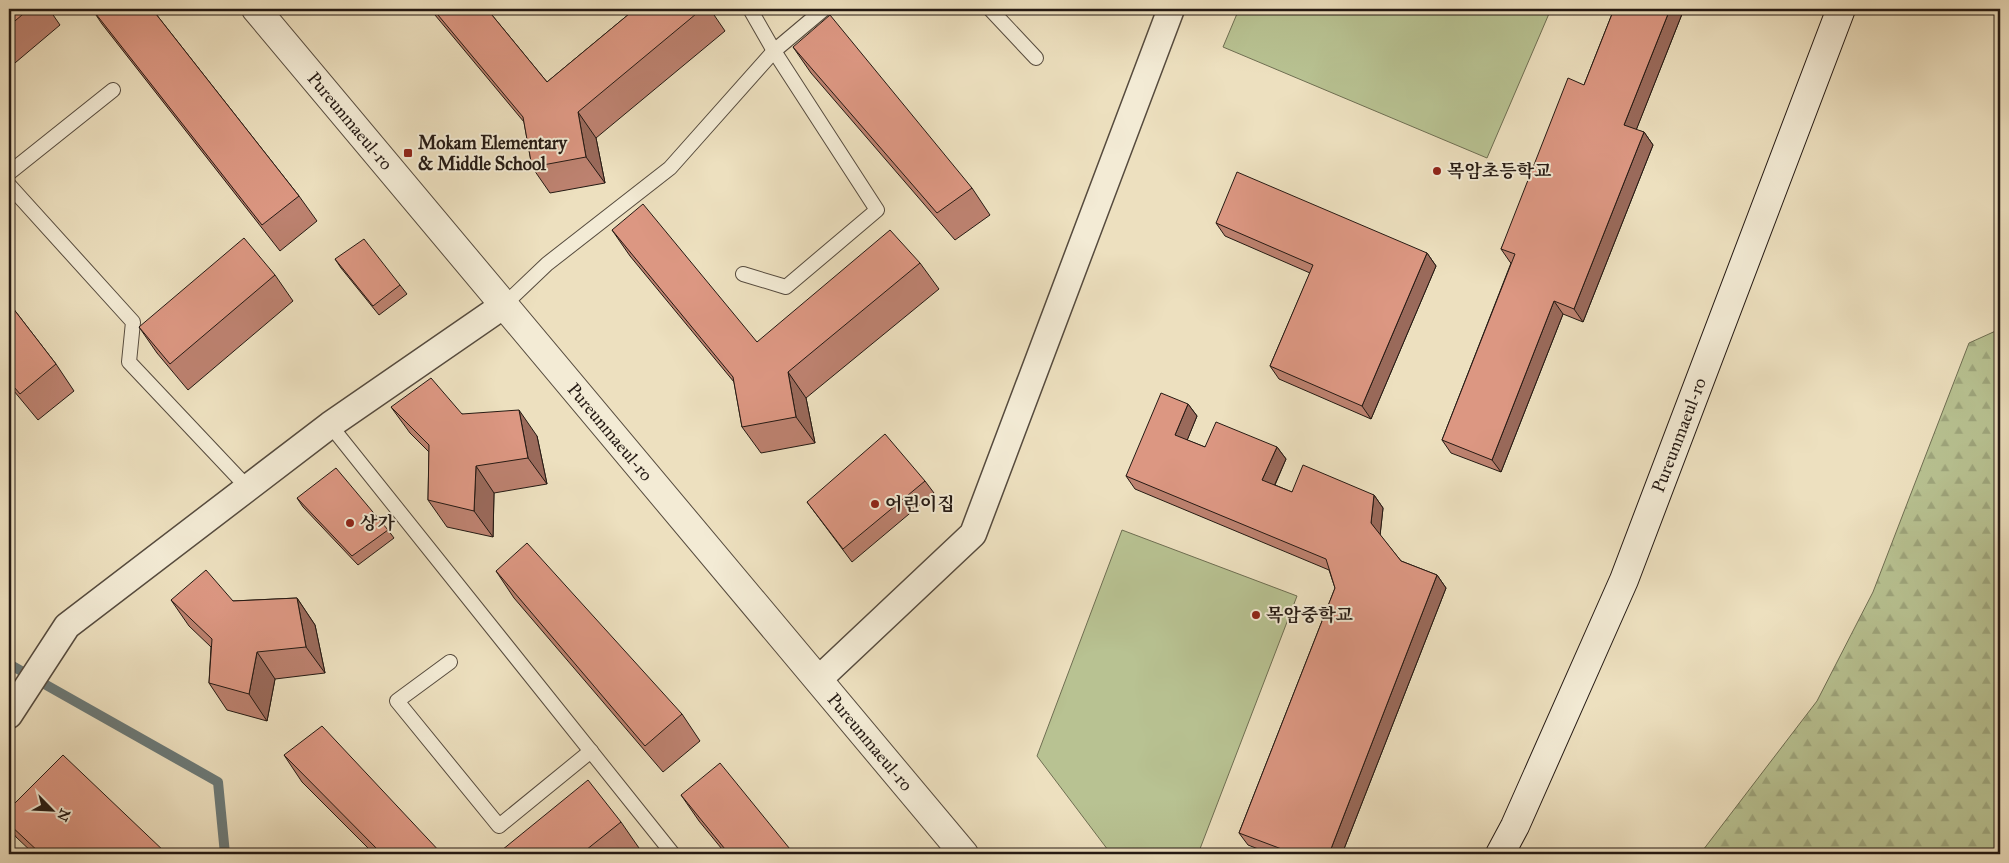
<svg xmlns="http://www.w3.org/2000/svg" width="2009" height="863" font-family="'IM FELL Great Primer','Noto Serif KR',serif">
<defs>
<pattern id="forest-firs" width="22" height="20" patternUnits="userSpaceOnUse" patternTransform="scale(1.25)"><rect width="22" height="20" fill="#b8c292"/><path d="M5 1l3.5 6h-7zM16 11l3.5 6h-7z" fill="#9ea67d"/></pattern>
</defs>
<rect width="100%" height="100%" fill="#ede0bf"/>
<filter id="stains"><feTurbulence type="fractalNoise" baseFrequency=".004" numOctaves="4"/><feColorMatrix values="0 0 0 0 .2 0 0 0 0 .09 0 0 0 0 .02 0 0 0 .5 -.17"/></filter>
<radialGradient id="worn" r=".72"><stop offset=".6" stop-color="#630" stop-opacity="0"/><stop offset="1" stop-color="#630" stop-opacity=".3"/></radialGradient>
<g fill="#b8c292" stroke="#6e6e52">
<polygon points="1239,9 1551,9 1487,158 1223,47"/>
<polygon points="1122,530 1297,596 1198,854 1111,854 1037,756"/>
</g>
<polygon fill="url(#forest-firs)" stroke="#6e6e52" points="2000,329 2000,854 1700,854 1817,701 1873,592 1969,343"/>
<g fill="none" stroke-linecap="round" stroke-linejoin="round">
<polyline stroke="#6c7a78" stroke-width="10" points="9,664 218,782 225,854"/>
<defs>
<g id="service">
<polyline points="990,9 1036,58"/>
<polyline points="9,173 113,90"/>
<polyline points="9,185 133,322 129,362 247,487"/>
<polyline points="743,274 786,287 877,210 774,51 750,9"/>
<polyline points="504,305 547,264 670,168 774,51 824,9"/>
<polyline points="330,425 673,854"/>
<polyline points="450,662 397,701 499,826 591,751"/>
</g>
<g id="minor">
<polyline points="818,680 973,534 1171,9"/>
<polyline points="9,715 67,626 330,425 504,305"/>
</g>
<polyline id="tertiary" points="256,9 964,854"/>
<polyline id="secondary" points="1500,854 1515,826 1624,580 1841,9"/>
</defs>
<use href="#service" stroke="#564b3e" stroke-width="16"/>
<use href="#minor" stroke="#564b3e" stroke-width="29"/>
<use href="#tertiary" stroke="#564b3e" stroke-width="30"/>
<use href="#secondary" stroke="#241913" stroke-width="30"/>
<use href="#service" stroke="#f3ebd5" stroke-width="14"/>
<use href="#minor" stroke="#f3ebd5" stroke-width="26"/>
<use href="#tertiary" stroke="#f3ebd5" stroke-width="28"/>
<use href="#secondary" stroke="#f3ebd5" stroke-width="28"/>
</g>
<g fill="#bd8270" stroke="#241913">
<polygon points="9,9 49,9 60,25 9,68"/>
<polygon points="92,9 152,9 299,196 317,221 280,251 102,24"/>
<polygon points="430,9 487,9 547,82 635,9 710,9 725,31 596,138 605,183 550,193 532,167 524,122"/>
<polygon points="1614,9 1684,9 1636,130 1644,132 1653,145 1583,322 1563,314 1501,472 1451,453 1442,440 1511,263 1510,262 1501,249 1584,85"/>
<polygon points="793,47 972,188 990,215 955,240 811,73"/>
<polygon points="1216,223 1427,253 1436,266 1371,419 1279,379 1270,366 1310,273 1225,236"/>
<polygon points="612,230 757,342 920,263 939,289 806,398 815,443 761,453 742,427 734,382 630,256"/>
<polygon points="335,259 400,285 407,294 379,315 341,268"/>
<polygon points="275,275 293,301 188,390 157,353 139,327"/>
<polygon points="9,303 56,364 74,391 38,420 9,385"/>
<polygon points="1188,404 1197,416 1187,440 1205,447 1277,447 1286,459 1275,485 1292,492 1374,495 1383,508 1380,535 1401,561 1437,575 1446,588 1342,854 1271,854 1248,845 1239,833 1335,588 1329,570 1135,489 1126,476"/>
<polygon points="391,407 462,414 537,436 547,484 494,493 493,537 447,527 428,500 429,452 410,433"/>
<polygon points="925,481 934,493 852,562 807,502"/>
<polygon points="297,498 388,530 394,538 358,565 303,507"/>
<polygon points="496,571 682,714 700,741 663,772 514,598"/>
<polygon points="297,598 315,625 325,673 275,679 267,721 227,710 209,683 211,647 189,626 171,600 233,601"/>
<polygon points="284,755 442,854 374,854 302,782"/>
<polygon points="681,795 794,854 726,854 699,821"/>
<polygon points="9,809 167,854 34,854 16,837 9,827"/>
<polygon points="621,822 639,848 632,854 505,854"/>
</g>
<g fill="#9a6a5b" stroke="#241913">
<polygon points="1670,9 1684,9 1633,138 1624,125"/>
<polygon points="578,112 596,138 605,183 586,157"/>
<polygon points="1644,132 1653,145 1583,322 1574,309"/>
<polygon points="1427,253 1436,266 1371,419 1362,406"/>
<polygon points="1554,301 1563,314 1501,472 1492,460"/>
<polygon points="788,372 806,398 815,443 796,417"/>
<polygon points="1188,404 1197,416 1184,448 1175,435"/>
<polygon points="519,410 537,436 547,484 528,458"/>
<polygon points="1277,447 1286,459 1271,493 1262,480"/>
<polygon points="476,466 494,493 493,537 474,511"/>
<polygon points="1374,495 1383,508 1380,536 1371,523"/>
<polygon points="1437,575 1446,588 1342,854 1329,854"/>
<polygon points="297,598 315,625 325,673 306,647"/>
<polygon points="257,652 275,679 267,721 249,694"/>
</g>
<g fill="#dc9782" stroke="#241913">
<polygon points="9,9 29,9 9,26"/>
<polygon points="92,9 152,9 299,196 262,225"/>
<polygon points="433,9 487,9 547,82 635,9 702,9 578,112 586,157 532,167 523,117"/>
<polygon points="1614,9 1670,9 1624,125 1644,132 1574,309 1554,301 1492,460 1442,440 1515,254 1501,249 1568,78 1584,85"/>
<polygon points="830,15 972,188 937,213 793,47"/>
<polygon points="1237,172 1427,253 1362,406 1270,366 1313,265 1216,223"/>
<polygon points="643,204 757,342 890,230 920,263 788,372 796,417 742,427 733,377 612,230"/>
<polygon points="244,238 275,275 170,364 139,327"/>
<polygon points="364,239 400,285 373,306 335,259"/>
<polygon points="9,303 56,364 20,394 9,381"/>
<polygon points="431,378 462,414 519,410 528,458 476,466 474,511 428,500 429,445 391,407"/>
<polygon points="1161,393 1188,404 1175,435 1205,447 1216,422 1277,447 1262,480 1292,492 1303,465 1374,495 1371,523 1401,561 1437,575 1329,854 1295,854 1239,833 1335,588 1326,559 1126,476"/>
<polygon points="885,434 925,481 843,549 807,502"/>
<polygon points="336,468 388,530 352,556 297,498"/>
<polygon points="527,543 682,714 645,746 496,571"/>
<polygon points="206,570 233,601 297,598 306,647 257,652 249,694 209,683 212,639 171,600"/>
<polygon points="322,726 442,854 382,854 284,755"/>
<polygon points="63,755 167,854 41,854 9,824 9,809"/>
<polygon points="720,763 794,854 729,854 681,795"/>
<polygon points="588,780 621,822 581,854 505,854 502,850"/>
</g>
<g fill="#8f2418" stroke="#f3ebd5" stroke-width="2">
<rect x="403" y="148" width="10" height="10" rx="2.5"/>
<circle cx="1437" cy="171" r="5"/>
<circle cx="875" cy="504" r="5"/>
<circle cx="350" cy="523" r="5"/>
<circle cx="1256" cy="615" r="5"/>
</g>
<g text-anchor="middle" stroke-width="4" stroke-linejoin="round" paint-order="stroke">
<g font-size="18" fill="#241913" stroke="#f3ebd5">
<text transform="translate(350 121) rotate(50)" y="6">Pureunmaeul-ro</text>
<text transform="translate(610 432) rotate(50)" y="6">Pureunmaeul-ro</text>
<text transform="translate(1679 435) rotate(-69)" y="6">Pureunmaeul-ro</text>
<text transform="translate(870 742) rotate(50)" y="6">Pureunmaeul-ro</text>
</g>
<g font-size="18" font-weight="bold" fill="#241913" stroke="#f3ebd5" text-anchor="start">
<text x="418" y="149">Mokam Elementary<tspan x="418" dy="21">&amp; Middle School</tspan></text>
<text x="1447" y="177">목암초등학교</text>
<text x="885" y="510">어린이집</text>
<text x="360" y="529">상가</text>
<text x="1266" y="621">목암중학교</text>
</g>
</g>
<rect width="2009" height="863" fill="none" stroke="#ede0bf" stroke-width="30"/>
<rect x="10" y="10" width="1989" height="843" fill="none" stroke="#241913" stroke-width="2.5"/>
<rect x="15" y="15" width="1979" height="833" fill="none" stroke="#241913"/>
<g transform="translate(52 810) rotate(114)" stroke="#f3ebd5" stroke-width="4" paint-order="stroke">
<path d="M0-4L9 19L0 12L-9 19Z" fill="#241913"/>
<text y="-8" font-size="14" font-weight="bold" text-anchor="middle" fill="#241913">N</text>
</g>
<rect width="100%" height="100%" filter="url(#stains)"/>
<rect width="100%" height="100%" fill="url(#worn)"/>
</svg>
